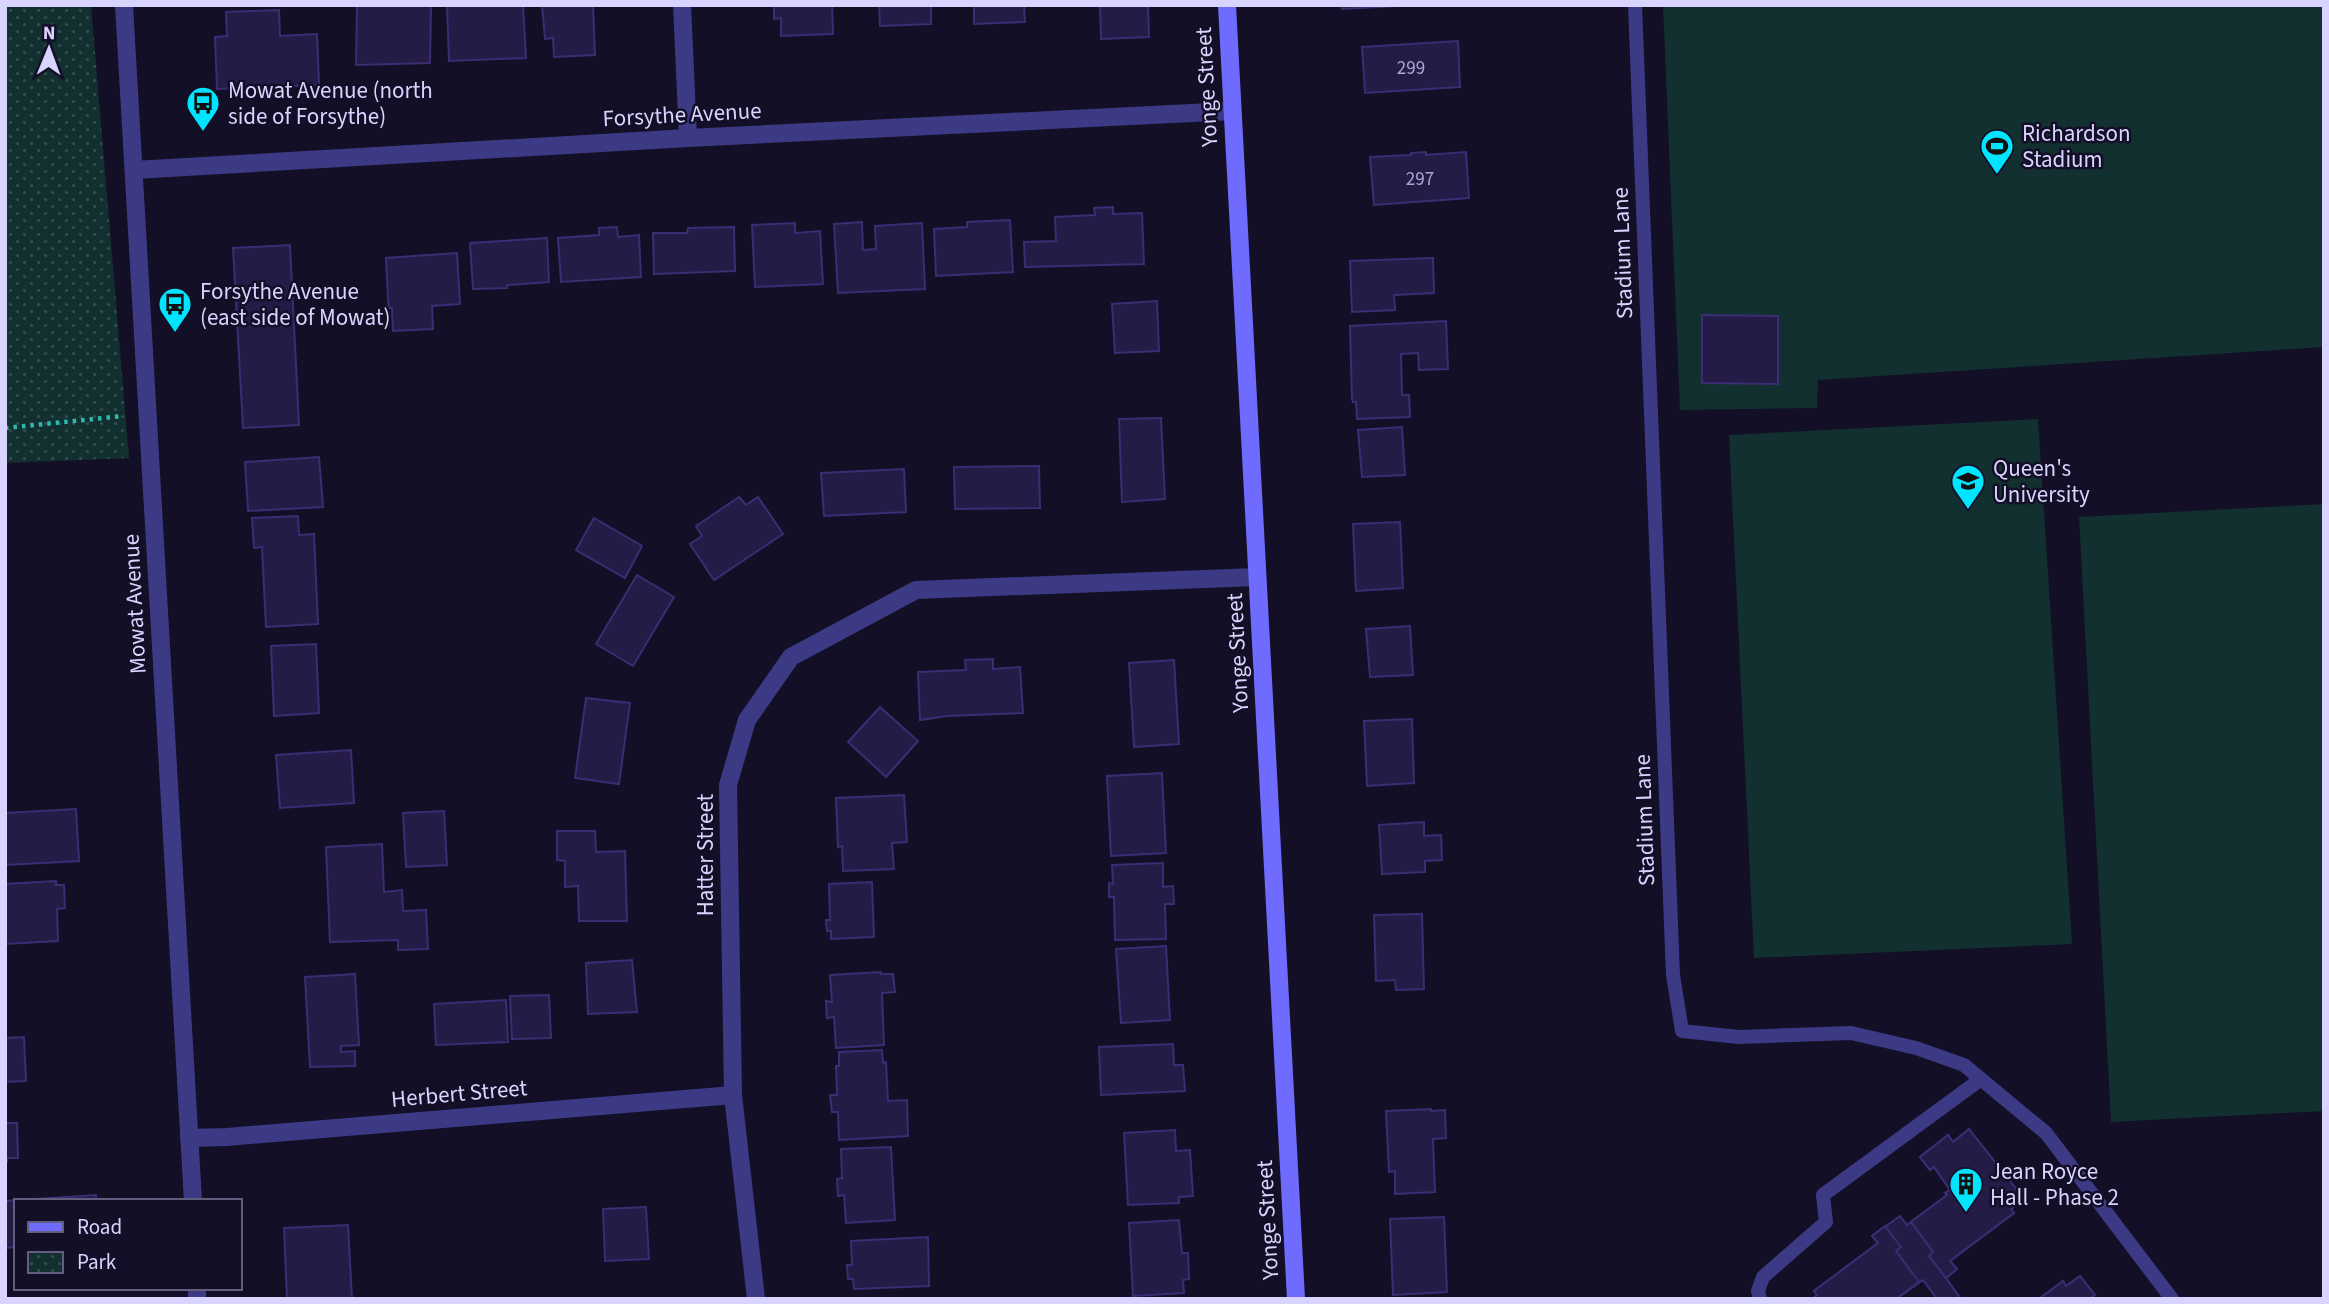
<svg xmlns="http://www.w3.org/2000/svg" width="2329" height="1304" font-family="'Source Sans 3',sans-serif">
<defs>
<pattern id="park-dots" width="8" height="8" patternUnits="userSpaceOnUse" patternTransform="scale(1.75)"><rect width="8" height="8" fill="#12302f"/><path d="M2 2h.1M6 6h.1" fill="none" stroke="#344d4e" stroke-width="1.8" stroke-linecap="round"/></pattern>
</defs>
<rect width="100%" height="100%" fill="#130f26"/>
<g fill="#12302f">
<polygon points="1663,5 2324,5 2324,347 1818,380 1817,408 1680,410"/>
<polygon points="2038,419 2072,944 1754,958 1729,435"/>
<polygon points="2324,504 2324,1111 2111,1122 2079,517"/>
</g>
<polygon fill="url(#park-dots)" points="5,5 91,5 129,458 5,463"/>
<g fill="#241b47" stroke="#3b2d73" stroke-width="2">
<polygon points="357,5 431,5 430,63 356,65"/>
<polygon points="447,5 523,5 526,58 449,61"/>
<polygon points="542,5 593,5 595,55 554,57 553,38 545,39"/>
<polygon points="774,5 832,5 833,34 781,36 781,18 774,19"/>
<polygon points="879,5 931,5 931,24 880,26"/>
<polygon points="974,5 1024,5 1025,22 974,24"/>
<polygon points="1100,5 1148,5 1149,37 1101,39"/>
<polygon points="1341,5 1396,5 1396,6 1342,9"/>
<polygon points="279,10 280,36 317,34 319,85 217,89 215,37 227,36 226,12"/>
<polygon points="1458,41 1460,87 1365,93 1362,47"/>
<polygon points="1426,152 1426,155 1466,152 1469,198 1374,205 1370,157 1411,155 1411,153"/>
<polygon points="1113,207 1113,214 1142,213 1144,264 1025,267 1024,242 1056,241 1055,217 1095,215 1094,208"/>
<polygon points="1010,220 1013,272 936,276 934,229 967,227 967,222"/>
<polygon points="862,222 863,250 876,249 875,226 922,223 925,289 838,293 834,224"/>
<polygon points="795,223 795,233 820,231 823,284 755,287 752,225"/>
<polygon points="617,227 618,237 639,235 641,277 561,282 558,238 599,235 599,228"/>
<polygon points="734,227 735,271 654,274 653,233 687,233 688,228"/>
<polygon points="547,238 549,282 507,285 507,288 473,289 470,243"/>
<polygon points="290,245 299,425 243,428 233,248"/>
<polygon points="457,253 460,304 432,306 433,329 393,331 392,308 389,308 388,299 386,258"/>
<polygon points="1433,258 1434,293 1394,295 1395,310 1352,312 1350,261"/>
<polygon points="1157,301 1159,351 1115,353 1112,304"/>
<polygon points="1702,315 1778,316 1778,384 1702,383"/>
<polygon points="1446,321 1448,369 1419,370 1418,353 1401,354 1402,395 1409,395 1410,417 1357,419 1356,402 1353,402 1352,399 1350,326"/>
<polygon points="1161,418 1165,499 1122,502 1119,419"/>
<polygon points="1402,427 1405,475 1362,477 1358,430"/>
<polygon points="319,457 323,507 248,511 245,462"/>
<polygon points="1039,466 1040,508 955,509 954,467"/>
<polygon points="904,469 906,512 824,516 821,473"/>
<polygon points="739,497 746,505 758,497 783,534 714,580 690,544 702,536 696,526"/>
<polygon points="298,516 299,535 314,534 318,624 266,627 262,547 254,548 252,518"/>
<polygon points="594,518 642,546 625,578 576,550"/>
<polygon points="1400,522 1403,588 1356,591 1353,524"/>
<polygon points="637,575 674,597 633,666 596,644"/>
<polygon points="1410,626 1413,675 1370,677 1366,629"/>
<polygon points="316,644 319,713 274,716 271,646"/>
<polygon points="993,659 993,669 1020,667 1023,713 947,716 920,720 918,672 966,670 965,660"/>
<polygon points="1174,660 1179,744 1134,747 1129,663"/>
<polygon points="586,698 630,703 619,784 575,778"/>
<polygon points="880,707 918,741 886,777 848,742"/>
<polygon points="1412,719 1414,783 1367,786 1364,721"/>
<polygon points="351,750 354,803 280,808 276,755"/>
<polygon points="1162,773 1166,853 1111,856 1107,776"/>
<polygon points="904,795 907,842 892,843 894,869 843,871 842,846 838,847 836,798"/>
<polygon points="76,809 79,861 6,865 5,813"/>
<polygon points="444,811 447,865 406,867 403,813"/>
<polygon points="1424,822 1424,836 1441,835 1442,860 1425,861 1425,872 1382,874 1379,825"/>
<polygon points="557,831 595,831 596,852 625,851 627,921 579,921 578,886 565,887 565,861 557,860"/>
<polygon points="382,844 384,892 402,890 403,911 426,910 428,949 398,950 398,940 330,942 326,847"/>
<polygon points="1163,863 1163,887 1173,886 1174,904 1165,904 1166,939 1115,940 1114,897 1109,897 1109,883 1113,884 1112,865"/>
<polygon points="56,881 56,885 64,885 65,908 57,909 58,941 5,944 5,884"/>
<polygon points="872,882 874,937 831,939 831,931 827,931 826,922 826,920 830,920 829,884"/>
<polygon points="1422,914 1424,989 1396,990 1395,980 1376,981 1374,915"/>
<polygon points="1166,946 1170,1020 1121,1023 1116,949"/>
<polygon points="632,960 637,1012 588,1014 586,963"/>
<polygon points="881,972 881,974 893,974 895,992 882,993 884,1045 836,1048 834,1017 827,1018 826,1001 832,1002 830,975"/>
<polygon points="355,974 359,1045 341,1046 341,1052 355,1051 355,1066 310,1067 305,977"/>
<polygon points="549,995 551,1038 512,1039 510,996"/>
<polygon points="506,1000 508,1042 436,1045 434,1004"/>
<polygon points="24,1037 26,1081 5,1082 5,1038"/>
<polygon points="1173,1044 1174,1065 1183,1065 1185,1091 1101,1095 1099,1047"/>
<polygon points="882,1050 883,1063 886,1062 888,1101 907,1100 908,1136 839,1140 838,1112 832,1112 830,1095 837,1095 836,1066 839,1066 839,1052"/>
<polygon points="1431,1109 1431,1111 1445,1110 1446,1138 1433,1139 1435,1192 1395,1194 1395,1171 1389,1172 1386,1111"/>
<polygon points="5,1120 6,1123 17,1123 18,1158 7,1158 7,1162 5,1162"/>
<polygon points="1969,1129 2024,1199 2011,1209 2014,1213 1950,1261 1957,1269 1946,1278 1961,1299 1937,1299 1923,1280 1896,1299 1812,1299 1817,1295 1814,1291 1878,1243 1872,1236 1900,1216 1907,1225 1947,1195 1945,1193 1950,1190 1934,1167 1930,1170 1920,1157 1948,1135 1953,1142"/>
<polygon points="1969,1129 2024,1199 2011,1209 2014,1213 1950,1261 1957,1269 1946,1278 1929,1256 1933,1252 1911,1222 1947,1195 1945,1193 1950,1190 1934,1167 1930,1170 1920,1157 1948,1135 1953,1142"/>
<polygon points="1175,1130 1176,1151 1190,1150 1193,1196 1179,1197 1179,1203 1128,1205 1124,1133"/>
<polygon points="891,1147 895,1220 846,1223 844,1195 838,1196 837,1179 842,1178 841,1149"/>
<polygon points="96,1195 96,1201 16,1201 16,1247 5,1248 5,1201"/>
<polygon points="646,1207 649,1259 605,1261 603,1209"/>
<polygon points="1444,1217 1447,1292 1393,1295 1390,1219"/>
<polygon points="1179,1220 1182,1253 1188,1253 1189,1279 1183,1280 1184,1293 1133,1296 1129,1223"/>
<polygon points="348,1225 352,1299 287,1299 284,1228"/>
<polygon points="1885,1226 1901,1247 1896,1251 1919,1282 1896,1299 1812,1299 1817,1295 1814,1291 1878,1243 1872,1236"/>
<polygon points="928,1237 929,1286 854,1289 853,1279 848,1279 847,1265 852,1265 851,1241"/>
<polygon points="2080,1276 2095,1295 2092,1297 2093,1299 2039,1299 2063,1281 2066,1286"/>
<polygon points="2080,1276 2095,1295 2092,1297 2093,1299 2039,1299 2063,1281 2066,1286"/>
</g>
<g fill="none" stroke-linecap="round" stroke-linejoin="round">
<polyline stroke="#2fb8b0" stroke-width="4.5" stroke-dasharray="3.5 5" stroke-linecap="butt" points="5,428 123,416"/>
<g stroke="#3d3a85" stroke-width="14">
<polyline points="1635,5 1673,975 1682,1031 1739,1037 1851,1033 1916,1048 1964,1065 2046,1133 2172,1299"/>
<polyline points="1760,1299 1758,1291 1763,1277 1826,1222 1823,1195 1981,1079"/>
</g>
<g stroke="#3d3a85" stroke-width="18">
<polyline points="124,5 193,1201"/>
<polyline points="682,5 688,138"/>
<polyline points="134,170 688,138 1232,111"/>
<polyline points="189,1138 227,1137 733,1095"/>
<polyline points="197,1288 197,1299"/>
<polyline points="756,1299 733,1095 728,785 747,720 791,657 916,590 1257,577"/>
</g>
<polyline stroke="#6f6bff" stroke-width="18" points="1227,5 1296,1299"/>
</g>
<defs>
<symbol id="bus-pin" viewBox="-11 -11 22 30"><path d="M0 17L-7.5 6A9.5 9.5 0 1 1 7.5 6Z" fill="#00e5ff" stroke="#130f26"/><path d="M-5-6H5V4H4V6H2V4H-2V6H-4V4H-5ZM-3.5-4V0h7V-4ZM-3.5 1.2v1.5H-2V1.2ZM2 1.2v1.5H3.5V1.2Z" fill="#111"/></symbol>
<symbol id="stadium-pin" viewBox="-11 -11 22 30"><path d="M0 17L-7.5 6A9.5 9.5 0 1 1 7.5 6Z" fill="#00e5ff" stroke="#130f26"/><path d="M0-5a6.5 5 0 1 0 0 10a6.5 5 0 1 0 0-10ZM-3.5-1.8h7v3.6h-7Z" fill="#111"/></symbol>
<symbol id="university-pin" viewBox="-11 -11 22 30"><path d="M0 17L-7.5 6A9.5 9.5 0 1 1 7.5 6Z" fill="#00e5ff" stroke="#130f26"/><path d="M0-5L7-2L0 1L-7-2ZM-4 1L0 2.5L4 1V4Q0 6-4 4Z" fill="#111"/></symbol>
<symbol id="building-pin" viewBox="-11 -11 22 30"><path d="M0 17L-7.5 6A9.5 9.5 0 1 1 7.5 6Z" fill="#00e5ff" stroke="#130f26"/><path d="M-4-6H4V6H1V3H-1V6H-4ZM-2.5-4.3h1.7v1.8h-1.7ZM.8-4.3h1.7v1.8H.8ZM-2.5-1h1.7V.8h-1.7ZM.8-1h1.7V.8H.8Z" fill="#111"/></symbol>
</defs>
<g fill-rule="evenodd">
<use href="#bus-pin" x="184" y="84" width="38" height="52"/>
<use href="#stadium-pin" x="1978" y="127" width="38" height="52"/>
<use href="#bus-pin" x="156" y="285" width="38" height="52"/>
<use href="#university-pin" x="1949" y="462" width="38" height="52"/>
<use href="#building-pin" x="1947" y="1165" width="38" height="52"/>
</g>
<g text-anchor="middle" stroke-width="5" stroke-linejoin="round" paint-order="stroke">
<g font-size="19" fill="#aca6d1">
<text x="1411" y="74">299</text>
<text x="1420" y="185">297</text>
</g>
<g font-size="23" fill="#d9d4ff" stroke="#130f26">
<text transform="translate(1206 87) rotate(-93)" y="8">Yonge Street</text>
<text transform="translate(682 114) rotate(-3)" y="8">Forsythe Avenue</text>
<text transform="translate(1622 253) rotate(-92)" y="8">Stadium Lane</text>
<text transform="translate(134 604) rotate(-93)" y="8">Mowat Avenue</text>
<text transform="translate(1237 653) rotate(-93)" y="8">Yonge Street</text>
<text transform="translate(1644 820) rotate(-92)" y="8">Stadium Lane</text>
<text transform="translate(705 855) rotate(-90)" y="8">Hatter Street</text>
<text transform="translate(459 1093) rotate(-5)" y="8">Herbert Street</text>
<text transform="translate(1267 1220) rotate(-93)" y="8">Yonge Street</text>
</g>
<g font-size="23" fill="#d9d4ff" stroke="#130f26" text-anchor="start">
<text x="228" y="98">Mowat Avenue (north<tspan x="228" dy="26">side of Forsythe)</tspan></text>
<text x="2022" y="141">Richardson<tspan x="2022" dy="26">Stadium</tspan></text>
<text x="200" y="299">Forsythe Avenue<tspan x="200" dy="26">(east side of Mowat)</tspan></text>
<text x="1993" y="476">Queen's<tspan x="1993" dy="26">University</tspan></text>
<text x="1990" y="1179">Jean Royce<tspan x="1990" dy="26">Hall - Phase 2</tspan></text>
</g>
</g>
<rect width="2329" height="1304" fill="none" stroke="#d9d4ff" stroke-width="14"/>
<rect x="14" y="1199" width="228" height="91" fill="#130f26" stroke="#625e7d" stroke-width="2"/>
<rect x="28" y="1222" width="35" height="10" fill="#6f6bff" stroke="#625e7d" stroke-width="2"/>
<text x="77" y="1234" font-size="21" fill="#d9d4ff">Road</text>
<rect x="28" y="1252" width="35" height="21" fill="url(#park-dots)" stroke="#625e7d" stroke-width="2"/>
<text x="77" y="1269" font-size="21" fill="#d9d4ff">Park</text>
<g transform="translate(49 49) rotate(1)" stroke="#130f26" stroke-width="5" paint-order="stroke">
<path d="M0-5L12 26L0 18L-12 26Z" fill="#d9d4ff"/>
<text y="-10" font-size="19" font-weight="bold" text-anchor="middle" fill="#d9d4ff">N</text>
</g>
</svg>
